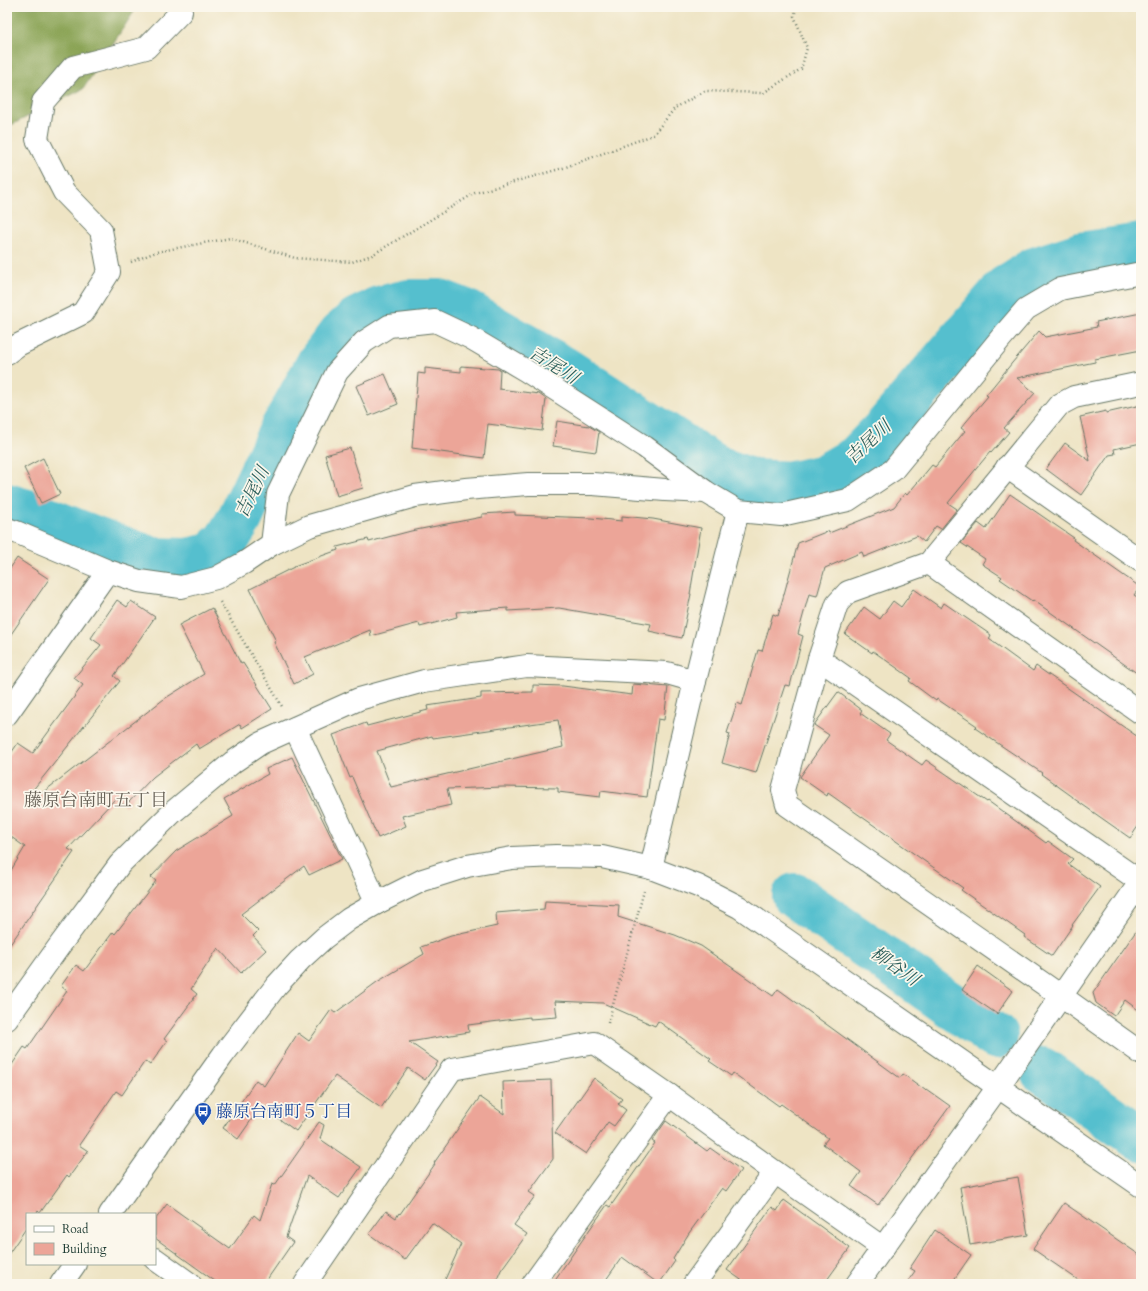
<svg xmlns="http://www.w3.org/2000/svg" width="1148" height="1291" font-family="Cardo,'Noto Serif JP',serif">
<rect width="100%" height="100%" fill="#fbf7ec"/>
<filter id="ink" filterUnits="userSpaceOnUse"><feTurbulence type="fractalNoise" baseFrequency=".025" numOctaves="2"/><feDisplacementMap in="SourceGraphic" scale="8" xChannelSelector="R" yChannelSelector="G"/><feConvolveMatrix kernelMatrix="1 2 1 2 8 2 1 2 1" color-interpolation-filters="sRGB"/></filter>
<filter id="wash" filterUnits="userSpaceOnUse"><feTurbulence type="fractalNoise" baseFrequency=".012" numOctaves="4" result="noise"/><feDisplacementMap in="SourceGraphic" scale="16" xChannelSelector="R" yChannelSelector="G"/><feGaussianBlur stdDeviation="0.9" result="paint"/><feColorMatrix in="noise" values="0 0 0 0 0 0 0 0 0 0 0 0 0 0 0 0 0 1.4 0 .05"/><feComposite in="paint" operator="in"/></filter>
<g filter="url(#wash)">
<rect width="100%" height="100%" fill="#eee4c4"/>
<polygon fill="#8ba456" stroke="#557045" points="7,7 137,7 83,89 7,127"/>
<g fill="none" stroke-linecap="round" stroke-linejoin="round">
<g stroke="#54bfce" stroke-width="46">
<polyline points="7,506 27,512 95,539 153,560 187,561 210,556 226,541 239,520 282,430 319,363 340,335 357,320 379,309 409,302 440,302 466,312 562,368 716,468 753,482 794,484 824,477 857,458 884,430 1006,288 1034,270 1080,255 1141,246"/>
<polyline points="795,896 995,1036"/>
<polyline points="1042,1070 1141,1139"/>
</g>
</g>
<g id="blocks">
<g fill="#eca598" fill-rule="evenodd">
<polygon points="1141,313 1141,350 1095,359 1095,362 1017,378 1035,393 1004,428 1009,432 991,453 990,452 948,503 957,509 941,529 936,526 924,542 917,536 864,557 862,552 825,568 817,596 809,594 798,634 803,636 790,686 785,685 756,773 722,763 730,734 727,733 737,703 742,705 758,650 762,651 773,614 778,616 798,543 828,531 829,533 894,507 905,493 907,495 932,465 935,467 965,431 961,428 988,396 986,395 1012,363 1039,331 1045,337 1097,327 1096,322"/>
<polygon points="461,366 498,369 500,370 499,389 539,394 546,399 542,431 488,424 484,458 412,448 418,373 425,374 425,368 461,372"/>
<polygon points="385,374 398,404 369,416 356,386"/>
<polygon points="1141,405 1141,443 1114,449 1115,454 1109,455 1081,495 1046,469 1065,443 1090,461 1080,417 1106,411 1106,413"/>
<polygon points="557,421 589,426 599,432 596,452 553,446"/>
<polygon points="350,448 363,488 337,496 325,455"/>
<polygon points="43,458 60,494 41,503 24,468"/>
<polygon points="1010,494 1074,538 1073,540 1140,587 1134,595 1141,600 1141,676 1033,600 1032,601 1000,579 1002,577 982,564 985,559 961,543 978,523 986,529"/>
<polygon points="515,512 515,515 591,518 622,521 622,516 653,519 701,528 690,594 691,594 682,638 649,631 651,624 559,608 508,611 508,608 456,612 457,617 420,627 419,623 371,636 370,630 305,657 313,674 294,684 274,642 276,641 250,589 294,567 294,566 338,550 337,547 368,539 369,542 411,531 482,517 482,514"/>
<polygon points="17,558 49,579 7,640 7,573"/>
<polygon points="914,589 941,608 944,603 991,635 989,639 1033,671 1036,666 1141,739 1141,822 1130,838 1073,798 1073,797 1041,774 1042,773 975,728 977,726 937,699 936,701 909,681 911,678 873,651 872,653 845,634 864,607 880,619 893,601 901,607"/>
<polygon points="117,600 127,607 131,601 155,617 114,676 120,681 28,796 33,800 164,699 204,674 179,625 212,608 241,664 243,663 272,709 242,728 240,724 199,749 196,744 153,777 125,806 116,798 68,849 74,852 7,949 7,877 25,847 7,834 7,759 18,743 33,753 83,685 74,678 101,645 91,638"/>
<path d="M633 684 668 687 664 720 658 719 647 797 601 791 600 797 558 792V788L503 787 447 789 451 805 402 816 406 826 378 838 352 777 350 778 333 735 366 723 367 726 428 710 427 706 481 698V693L533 692V685L563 686 632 695ZM558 720 563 747 391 787 377 751 432 736 433 738Z"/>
<polygon points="838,692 862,710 860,713 890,734 886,740 922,765 926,760 987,802 988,801 1046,843 1048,841 1073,859 1068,864 1100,887 1072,925 1073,925 1052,956 1024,937 1025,935 961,890 963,888 930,865 828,793 827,796 800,777 829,735 814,725"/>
<polygon points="292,757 342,859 309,875 304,866 241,914 258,931 253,936 266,950 241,973 218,948 191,989 197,994 164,1039 167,1041 150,1065 145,1061 122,1095 116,1091 79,1145 88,1151 69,1177 67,1175 40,1213 38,1211 36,1214 27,1214 27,1227 7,1256 7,1072 24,1047 27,1049 67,991 61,986 76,965 84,971 113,932 115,934 156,881 151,877 176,851 233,816 224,799 268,774 266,769"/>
<polygon points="545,901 619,905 618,917 675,935 701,946 773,996 778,989 900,1078 903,1074 925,1090 926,1089 950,1106 878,1205 851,1186 861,1172 823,1144 828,1138 781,1104 779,1106 733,1073 731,1076 709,1061 711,1059 658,1021 655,1026 603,1003 555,1001 557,1017 530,1019 530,1017 468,1025 469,1032 409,1042 438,1062 425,1080 408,1068 381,1108 335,1076 296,1131 261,1106 238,1139 223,1128 256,1080 264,1086 298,1033 309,1041 331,1010 335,1013 377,982 424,954 421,947 451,936 497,926 496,913 544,909"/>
<polygon points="1141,924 1141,1012 1125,1000 1114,1016 1096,1003 1093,993"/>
<polygon points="978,966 1013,991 997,1014 962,990"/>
<polygon points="594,1078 622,1099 618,1104 626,1110 614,1126 608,1122 586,1154 555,1133"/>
<polygon points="551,1080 553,1159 529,1192 535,1196 514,1225 527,1234 501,1270 495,1284 443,1284 461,1244 432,1223 405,1260 369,1234 386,1211 396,1218 399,1213 400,1214 435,1164 434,1163 480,1097 504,1114 503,1082"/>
<polygon points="666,1121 707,1151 710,1148 741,1170 726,1191 722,1188 689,1233 673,1259 675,1261 659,1284 622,1257 603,1284 552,1284 592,1226 607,1205 610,1207 655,1143 652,1141"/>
<polygon points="319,1122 324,1125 320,1139 361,1167 339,1198 307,1176 286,1237 293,1242 264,1284 219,1284 155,1238 155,1220 167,1204 230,1249 254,1215 260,1220 272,1184 275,1185"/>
<polygon points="1018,1177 1028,1235 970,1245 960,1187"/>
<polygon points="784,1200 850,1248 824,1284 747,1284 727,1270 772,1207 777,1211"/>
<polygon points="1064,1203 1141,1256 1141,1284 1084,1284 1033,1249"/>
<polygon points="935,1230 971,1255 951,1284 906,1284 915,1271 910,1268"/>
</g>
</g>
</g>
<g filter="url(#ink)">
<use href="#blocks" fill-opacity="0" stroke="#677766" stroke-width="1"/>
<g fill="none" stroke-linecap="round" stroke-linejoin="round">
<defs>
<g id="minor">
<polyline points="7,353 18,345 83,313 109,272 101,230 64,192 37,139 43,102 73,67 146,48 181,12 181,7"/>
<polyline points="1141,383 1074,397 1059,405 929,563 848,592 837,604 819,659 783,790 787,805 1061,996 1141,1053"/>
<polyline points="1007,467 1141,561"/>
<polyline points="7,529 16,532 108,571 139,581 181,587 216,578 244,563 272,544 309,526 415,496 466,489 528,484 593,484 665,490 706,492"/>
<polyline points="272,544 278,494 337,372 364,342 389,326 435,321 471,338 525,370 645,447 706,492 738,511 781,515 848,500 893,470 1001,338 1026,309 1060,289 1141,273"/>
<polyline points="929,563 1141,713"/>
<polyline points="819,659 1141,882"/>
<polyline points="7,714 108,571"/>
<polyline points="295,728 377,903"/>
<polyline points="651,868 695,681 738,511"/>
<polyline points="7,1019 60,945 120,864 173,812 233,762 261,743 359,699 424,681 527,666 667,673 695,681"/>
<polyline points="110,1214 223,1055 276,986 300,960 324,938 349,919 377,903 423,880 467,866 512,858 556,856 602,857 651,868 698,886 739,907 1141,1186"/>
<polyline points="155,1259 190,1284"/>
<polyline points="61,1284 75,1264"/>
<polyline points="305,1284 452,1069 594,1043 669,1095 775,1172 883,1248"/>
<polyline points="533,1284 669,1095"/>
<polyline points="694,1284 775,1172"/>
<polyline points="857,1284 998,1087 1141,881"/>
</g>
</defs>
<use href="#minor" stroke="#677766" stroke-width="24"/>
<g stroke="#677766" stroke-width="2.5" stroke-dasharray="1 3" stroke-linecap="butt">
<polyline points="131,262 156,252 230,238 295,258 352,262 372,255 475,193 563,168 653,135 675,108 705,91 763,93 801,69 807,48 794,16 797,7"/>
<polyline points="220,602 283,708"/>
<polyline points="608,1023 644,891"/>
</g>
<use href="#minor" stroke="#fff" stroke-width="22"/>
</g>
</g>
<defs>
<symbol id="bus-pin" viewBox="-11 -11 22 30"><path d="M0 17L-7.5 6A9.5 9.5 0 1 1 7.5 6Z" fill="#1a4fb4" stroke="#fbf7ec"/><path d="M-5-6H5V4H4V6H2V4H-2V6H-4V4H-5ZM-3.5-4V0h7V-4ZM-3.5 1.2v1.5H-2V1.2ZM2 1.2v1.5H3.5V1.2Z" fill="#fff"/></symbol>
</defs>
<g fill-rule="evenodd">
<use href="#bus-pin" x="193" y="1101" width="20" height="27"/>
</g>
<g text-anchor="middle" stroke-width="3.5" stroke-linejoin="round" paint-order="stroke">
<g font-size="17" fill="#164399" stroke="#fbf7ec" text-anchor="start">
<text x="216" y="1117">藤原台南町５丁目</text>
</g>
<g font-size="18" font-style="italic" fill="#2c5e5a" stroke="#fbf7ec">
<text transform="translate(554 365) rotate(32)" y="6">吉尾川</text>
<text transform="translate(868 442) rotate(-43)" y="6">吉尾川</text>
<text transform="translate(252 492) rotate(-64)" y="6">吉尾川</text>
<text transform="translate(895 966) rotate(35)" y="6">柳谷川</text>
</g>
<g font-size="18" fill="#676157" stroke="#fbf7ec">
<text x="96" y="806">藤原台南町五丁目</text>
</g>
</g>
<rect width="1148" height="1291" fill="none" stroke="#fbf7ec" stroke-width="24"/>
<rect x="26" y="1213" width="130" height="52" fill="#fbf7ec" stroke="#a3ada2"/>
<rect x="34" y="1226" width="20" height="6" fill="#ffffff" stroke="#a3ada2"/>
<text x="62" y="1233" font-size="12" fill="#1f3d34">Road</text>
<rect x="34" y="1243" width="20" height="12" fill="#eca598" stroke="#a3ada2"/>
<text x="62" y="1253" font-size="12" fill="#1f3d34">Building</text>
</svg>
